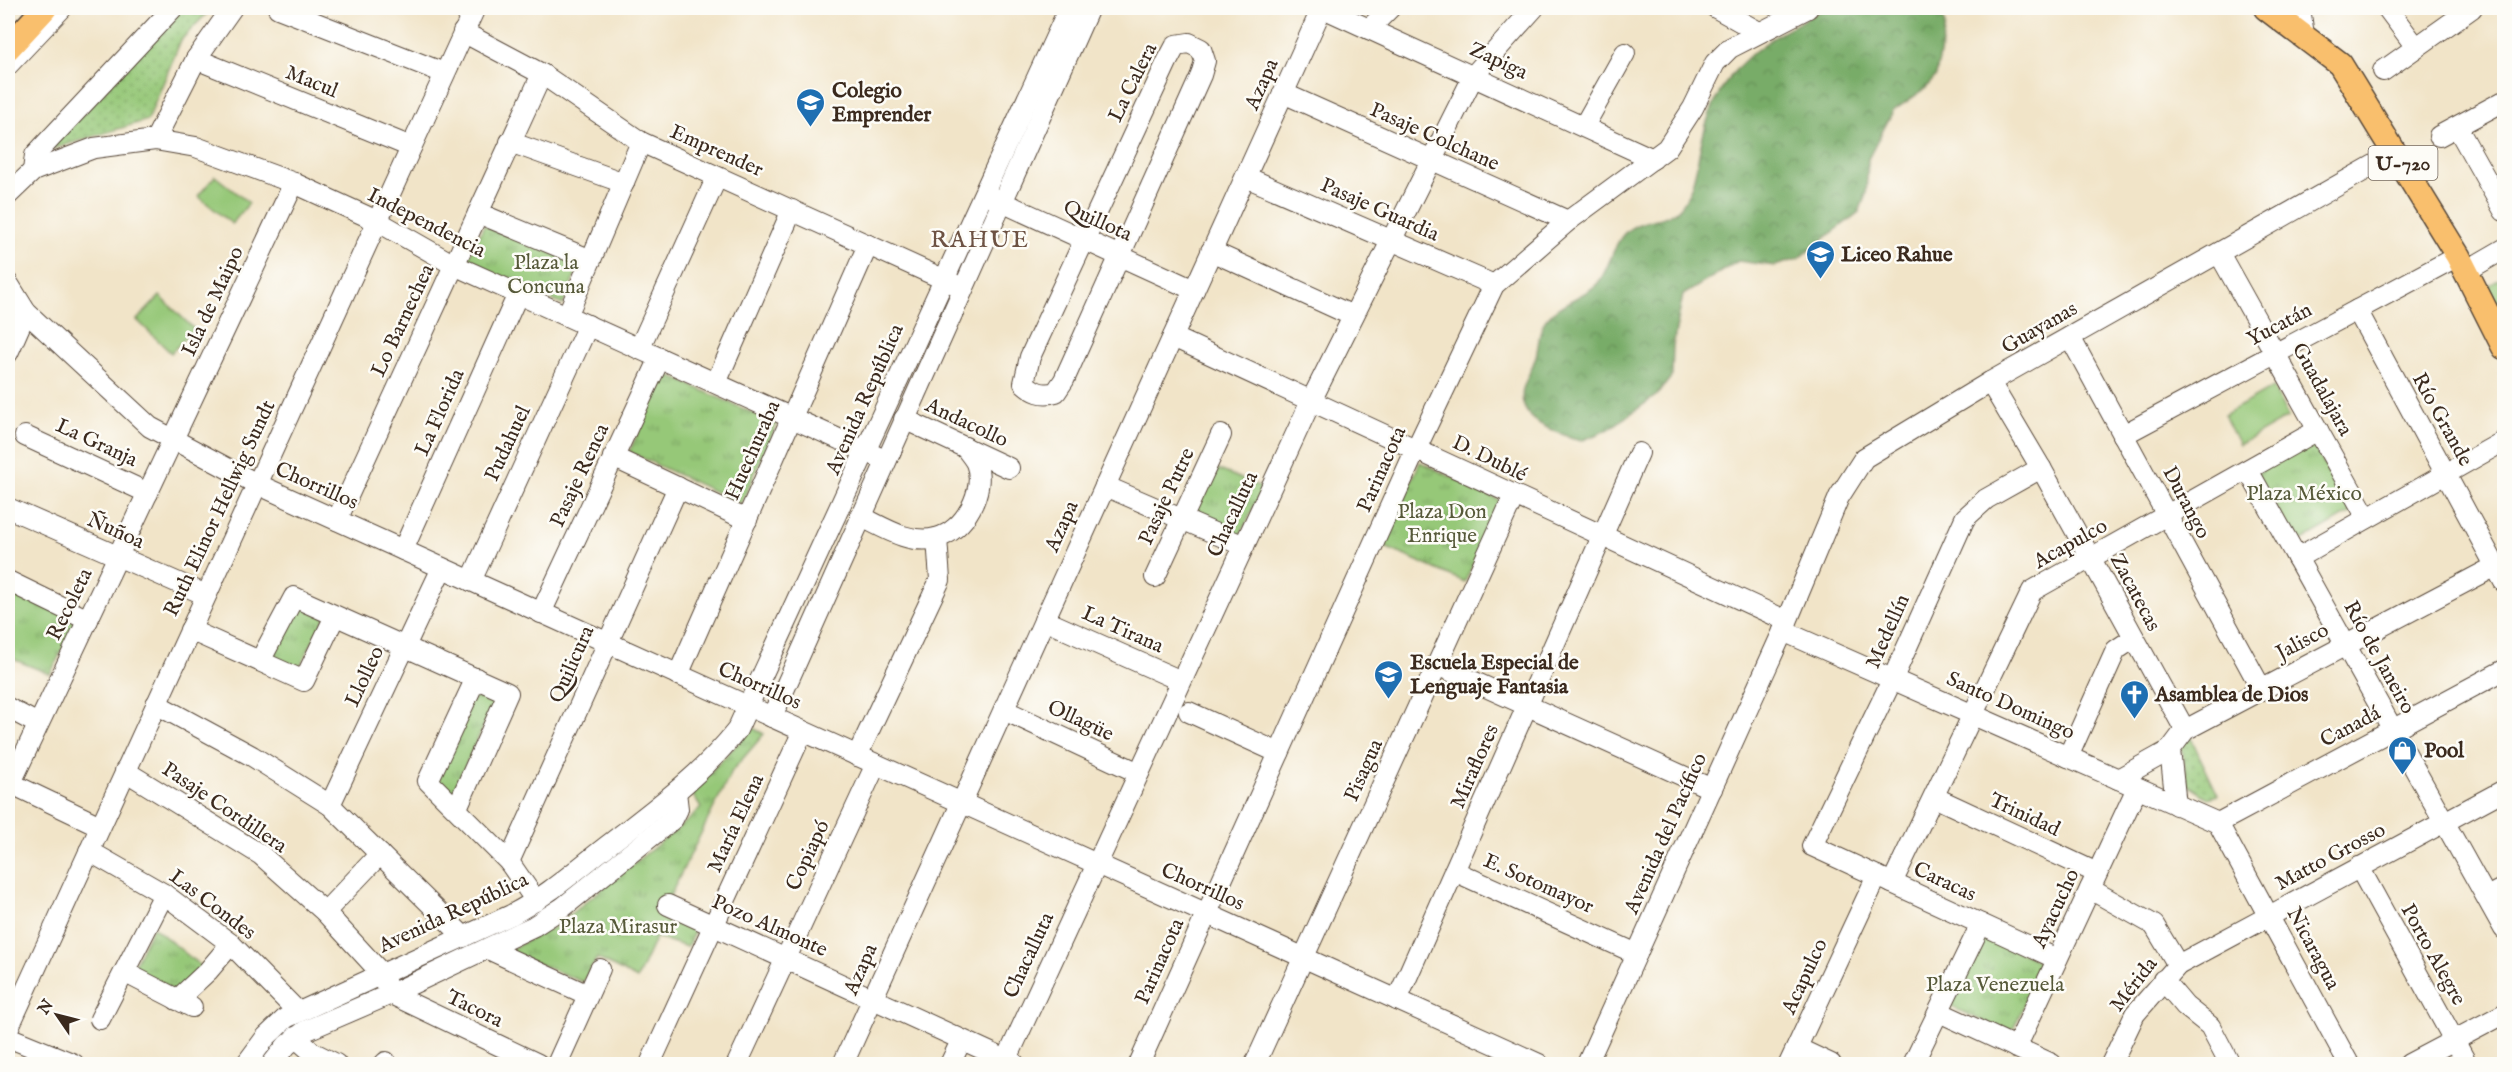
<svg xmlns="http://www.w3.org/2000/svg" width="2512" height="1072" font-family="'IM FELL English',serif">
<defs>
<pattern id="grass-dots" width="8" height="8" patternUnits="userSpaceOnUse" patternTransform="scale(1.5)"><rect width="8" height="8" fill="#96c878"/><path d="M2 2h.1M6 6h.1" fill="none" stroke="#7ca362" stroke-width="1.8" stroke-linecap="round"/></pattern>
<pattern id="forest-crowns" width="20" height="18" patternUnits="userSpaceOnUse" patternTransform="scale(1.5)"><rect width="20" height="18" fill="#78ac68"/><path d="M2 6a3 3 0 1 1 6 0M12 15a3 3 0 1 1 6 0" fill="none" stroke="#648c55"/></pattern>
<pattern id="park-tufts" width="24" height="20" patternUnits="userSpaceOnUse" patternTransform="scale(1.5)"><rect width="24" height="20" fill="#96c878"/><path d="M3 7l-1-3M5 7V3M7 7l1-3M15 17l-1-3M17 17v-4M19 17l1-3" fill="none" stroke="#7ca362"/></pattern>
</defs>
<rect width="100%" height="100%" fill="#fdfcf7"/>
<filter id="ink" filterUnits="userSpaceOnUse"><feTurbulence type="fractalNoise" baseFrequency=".0167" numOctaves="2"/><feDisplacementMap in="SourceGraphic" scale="12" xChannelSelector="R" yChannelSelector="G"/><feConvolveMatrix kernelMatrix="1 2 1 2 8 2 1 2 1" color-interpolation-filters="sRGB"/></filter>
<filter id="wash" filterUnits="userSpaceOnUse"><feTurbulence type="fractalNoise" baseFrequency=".008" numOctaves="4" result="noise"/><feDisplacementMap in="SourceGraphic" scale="24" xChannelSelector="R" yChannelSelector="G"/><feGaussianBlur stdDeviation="1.35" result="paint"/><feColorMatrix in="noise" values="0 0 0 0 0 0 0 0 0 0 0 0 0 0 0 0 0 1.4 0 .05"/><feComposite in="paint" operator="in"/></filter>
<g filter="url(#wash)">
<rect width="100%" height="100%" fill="#f1e4c8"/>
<g fill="url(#grass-dots)" stroke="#68794b" stroke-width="1.5">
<polygon points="182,8 212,8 181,40 148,120 49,150"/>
<polygon points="2190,736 2218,795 2208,798 2188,785 2181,744"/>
</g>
<path fill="url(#forest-crowns)" stroke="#5a6b43" stroke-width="1.5" d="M1826 8H1941L1945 26 1936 76 1925 89 1893 111 1868 159 1866 194 1859 212 1798 259 1775 266 1738 261 1683 295 1673 345 1672 376 1657 395 1609 429 1581 441C1558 432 1516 423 1523 389 1526 379 1532 369 1535 359 1539 349 1538 334 1543 324 1555 303 1585 297 1597 284 1612 267 1612 238 1633 227 1650 217 1668 222 1682 205 1696 186 1697 158 1703 136 1720 64 1766 40 1826 8Z"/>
<g fill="url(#park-tufts)" stroke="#68794b" stroke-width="1.5">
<polygon points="484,225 580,264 563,305 467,261"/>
<polygon points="666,374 777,424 741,504 629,452"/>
<polygon points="2311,441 2352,512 2297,544 2256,473"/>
<polygon points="1420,462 1501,501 1465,582 1383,546"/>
<polygon points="1212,467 1263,488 1239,538 1188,516"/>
<polygon points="8,587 79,617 50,674 8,657"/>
<polygon points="296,604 325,617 298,670 269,658"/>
<polygon points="478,687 498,695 453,792 433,780"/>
<polygon points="753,728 764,734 732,771 662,912 697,926 687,947 656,937 637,979 597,958 583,982 507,951 554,927 692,817 701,808 691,792"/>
<polygon points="153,927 201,966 177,992 132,969"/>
<polygon points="1980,934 2043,963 2011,1034 1947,1005"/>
</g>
<g fill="#96c878" stroke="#68794b" stroke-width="1.5">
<polygon points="215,176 249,203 232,224 198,196"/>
<polygon points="2504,277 2504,333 2482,289"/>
<polygon points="160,296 194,329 171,353 137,320"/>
<polygon points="2273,387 2288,417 2239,445 2224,415"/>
</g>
</g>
<g filter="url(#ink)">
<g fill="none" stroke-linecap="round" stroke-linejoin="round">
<defs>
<g id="minor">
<polyline points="278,8 444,73"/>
<polyline points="1323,8 1653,159"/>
<polyline points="1716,8 1759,32"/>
<polyline points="2300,8 2304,35"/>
<polyline points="2387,8 2416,47"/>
<polyline points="1369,29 1390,8"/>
<polyline points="463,32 542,74 641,142 954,284"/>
<path d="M1189 43 1201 49 1205 61 1201 75 1064 380 1056 392C1042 396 1034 392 1024 383L1030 357 1167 62 1176 45Z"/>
<polyline points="196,59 411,147"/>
<polyline points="8,65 62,8"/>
<polyline points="2383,71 2472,8"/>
<polyline points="1283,93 1568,221"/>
<polyline points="1584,126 1625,53"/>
<polyline points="2457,127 2504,211"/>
<polyline points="2439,136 2504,101"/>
<polyline points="155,140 196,59 232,8"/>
<polyline points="510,142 624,183"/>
<polyline points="33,171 35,155 173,8"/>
<polyline points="1246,177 1494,285"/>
<polyline points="8,195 33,171 94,148 155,140 196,147 294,183 377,221 454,265 885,460"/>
<polyline points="993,198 1194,290"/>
<polyline points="478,213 591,260"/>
<polyline points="1211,251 1353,316"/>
<polyline points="2219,253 2367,518"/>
<polyline points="2466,271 2504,249"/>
<polyline points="8,283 26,312 150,427 257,484 1539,1064"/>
<polyline points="2357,310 2504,582"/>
<polyline points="567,316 641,142"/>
<polyline points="1173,337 1787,621"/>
<polyline points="2070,337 2262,690"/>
<polyline points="639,349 717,177"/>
<polyline points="8,353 26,312"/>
<polyline points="1990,382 2041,468 2185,730"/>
<polyline points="716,383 792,210"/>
<polyline points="904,419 1009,468"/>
<polyline points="2123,435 2458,256"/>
<polyline points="25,436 148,493"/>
<polyline points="613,457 747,520"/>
<polyline points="2041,468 1986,499 1965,518 1893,678 1812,846 2057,959"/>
<polyline points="2248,470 2504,929"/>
<polyline points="1105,486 1244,546"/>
<polyline points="8,508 206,595"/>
<path d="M860 516C883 527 909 545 936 538 964 532 987 490 976 463 973 457 968 452 965 447"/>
<polyline points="337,520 542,74"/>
<polyline points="403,550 518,294"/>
<polyline points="2297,558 2504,441"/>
<polyline points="1155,577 1221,435"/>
<polyline points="8,581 88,620"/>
<polyline points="471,581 588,325"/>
<polyline points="541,613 660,358"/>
<polyline points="1044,620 1181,681"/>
<polyline points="190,630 304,681 335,616"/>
<polyline points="1783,631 2218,823"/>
<polyline points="260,661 294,597 508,693 457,808"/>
<polyline points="1437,665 1712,789"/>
<polyline points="678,675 868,245"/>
<polyline points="476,678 428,781 509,862 536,901"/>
<polyline points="156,704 252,756 330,805 464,937"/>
<polyline points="8,708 38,724"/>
<polyline points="1004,710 1139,773"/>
<polyline points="1189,712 1279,753"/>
<path d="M772 717C876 480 985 245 1089 8"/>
<polyline points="857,756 940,580 937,538"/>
<polyline points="2068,757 2116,650 2134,638"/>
<polyline points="125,771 261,855 325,912 381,973 386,984"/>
<polyline points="2118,779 2170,750"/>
<polyline points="8,782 100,826"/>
<polyline points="8,789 294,183"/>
<polyline points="1934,797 2097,873"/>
<polyline points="330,805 442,568"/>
<polyline points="2176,805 2170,750 2185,730 2496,566"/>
<polyline points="2218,823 2504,670"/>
<polyline points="2218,823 2349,1064"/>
<polyline points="89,851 164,894 231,944 297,1011"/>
<polyline points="509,862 678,487"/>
<polyline points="2359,867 2467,1064"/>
<polyline points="1454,871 1637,954"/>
<polyline points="1892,883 2032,591 2318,430"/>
<polyline points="2090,889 2154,925 2178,965"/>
<polyline points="2487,897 2504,888"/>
<polyline points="668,905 1015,1064"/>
<polyline points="325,912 380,854"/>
<polyline points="488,949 588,995"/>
<polyline points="124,972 192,1007"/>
<polyline points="2163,980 2185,1006 2210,1026 2230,1064"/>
<polyline points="391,994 538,1064"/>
<polyline points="177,1000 208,971 231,944"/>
<polyline points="1397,1000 1639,453"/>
<polyline points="1939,1012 2052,1064"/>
<polyline points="100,1019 164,894"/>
<polyline points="8,1029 475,8"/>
<polyline points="8,1037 74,1064"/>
<polyline points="295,1037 312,1052 336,1064"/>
<polyline points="1797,1048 1831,1064"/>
<polyline points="2016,1048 2137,788"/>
<polyline points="1006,1061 1311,401 1474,75 1534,8"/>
<path d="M246 1064 266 1037 286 1018 511 915C546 897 576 870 607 846 653 810 701 776 737 730L1069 8"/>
<polyline points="272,1064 287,1045 305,1031 391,994 534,926 562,908 673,819 678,809 676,792"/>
<polyline points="384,1064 386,1062"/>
<polyline points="557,1064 600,969"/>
<polyline points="650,1064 803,731"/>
<polyline points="737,1064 876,764"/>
<polyline points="843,1064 1322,8"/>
<polyline points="950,1064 961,1041"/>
<polyline points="1139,1064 1416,449 1494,285 1568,221 1667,148 1693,108 1715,63 1730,48 1808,8"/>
<polyline points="1255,1064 1514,496"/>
<polyline points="1587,1064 1783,631 1839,497 1864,458 1990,382 2397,152"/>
<polyline points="1789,1064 1877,876"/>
<polyline points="1913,1064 1981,924"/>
<polyline points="2111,1064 2135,1014 2178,965 2504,790"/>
<polyline points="2409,1064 2504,1014"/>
</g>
<g id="major">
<polyline points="2266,8 2340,64 2458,256 2504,347"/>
<polyline points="8,48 45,8"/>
</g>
</defs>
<use href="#minor" stroke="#564638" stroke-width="22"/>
<use href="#major" stroke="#564638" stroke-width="27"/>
<use href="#minor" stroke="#fff" stroke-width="20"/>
<use href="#major" stroke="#f9bf6d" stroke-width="24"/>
</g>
</g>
<defs>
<symbol id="school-pin" viewBox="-11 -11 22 30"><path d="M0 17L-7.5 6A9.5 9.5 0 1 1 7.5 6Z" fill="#1f6fb2" stroke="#fdfcf7"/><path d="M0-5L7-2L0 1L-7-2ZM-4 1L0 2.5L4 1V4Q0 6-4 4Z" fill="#fff"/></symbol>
<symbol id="church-pin" viewBox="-11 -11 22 30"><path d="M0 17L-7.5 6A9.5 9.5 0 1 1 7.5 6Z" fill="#1f6fb2" stroke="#fdfcf7"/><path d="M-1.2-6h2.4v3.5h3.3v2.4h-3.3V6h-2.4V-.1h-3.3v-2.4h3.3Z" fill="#fff"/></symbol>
<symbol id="shop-pin" viewBox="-11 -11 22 30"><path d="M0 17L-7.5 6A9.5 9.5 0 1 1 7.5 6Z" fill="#1f6fb2" stroke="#fdfcf7"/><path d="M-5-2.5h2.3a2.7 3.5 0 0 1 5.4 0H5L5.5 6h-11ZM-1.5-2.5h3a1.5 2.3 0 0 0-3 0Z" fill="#fff"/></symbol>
</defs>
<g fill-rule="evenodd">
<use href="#school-pin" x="794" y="86" width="33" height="45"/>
<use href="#school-pin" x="1804" y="238" width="33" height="45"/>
<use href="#school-pin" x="1372" y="658" width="33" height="45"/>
<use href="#church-pin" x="2118" y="678" width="33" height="45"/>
<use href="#shop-pin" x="2386" y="734" width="33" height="45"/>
</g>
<g text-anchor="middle" stroke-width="5" stroke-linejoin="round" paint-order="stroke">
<rect fill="#fdfcf7" stroke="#75695f" stroke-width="1.5" x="2368.5" y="146" width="69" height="34" rx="4.5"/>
<g font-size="20" font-weight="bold" fill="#3b2a1e">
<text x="2403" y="170">U-720</text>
</g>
<g font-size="21" fill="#3b2a1e" stroke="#fdfcf7">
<text transform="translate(1499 60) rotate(25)" y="7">Zapiga</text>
<text transform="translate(312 81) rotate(22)" y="7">Macul</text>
<text transform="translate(1132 82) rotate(-64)" y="7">La Calera</text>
<text transform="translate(1261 84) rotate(-66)" y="7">Azapa</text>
<text transform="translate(1435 136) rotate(24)" y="7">Pasaje Colchane</text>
<text transform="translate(717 150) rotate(24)" y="7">Emprender</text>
<text transform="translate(1380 209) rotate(24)" y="7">Pasaje Guardia</text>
<text transform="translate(1098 220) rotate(24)" y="7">Quillota</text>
<text transform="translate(427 222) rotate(27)" y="7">Independencia</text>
<text transform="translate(212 301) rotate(-65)" y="7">Isla de Maipo</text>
<text transform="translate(402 320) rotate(-65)" y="7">Lo Barnechea</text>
<text transform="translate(2279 324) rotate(-28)" y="7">Yucatán</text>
<text transform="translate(2039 327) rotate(-30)" y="7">Guayanas</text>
<text transform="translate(2323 389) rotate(61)" y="7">Guadalajara</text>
<text transform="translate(864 399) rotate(-66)" y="7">Avenida República</text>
<text transform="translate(439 412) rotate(-66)" y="7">La Florida</text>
<text transform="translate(2443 419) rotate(61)" y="7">Río Grande</text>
<text transform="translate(967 422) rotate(25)" y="7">Andacollo</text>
<text transform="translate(97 442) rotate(25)" y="7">La Granja</text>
<text transform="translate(507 443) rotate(-65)" y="7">Pudahuel</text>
<text transform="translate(752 450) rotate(-66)" y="7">Huechuraba</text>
<text transform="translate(1490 458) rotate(26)" y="7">D. Dublé</text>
<text transform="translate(1381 469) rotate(-66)" y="7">Parinacota</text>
<text transform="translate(579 475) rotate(-65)" y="7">Pasaje Renca</text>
<text transform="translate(317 485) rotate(24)" y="7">Chorrillos</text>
<text transform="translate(1166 496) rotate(-65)" y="7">Pasaje Putre</text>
<text transform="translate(2187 502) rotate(62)" y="7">Durango</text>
<text transform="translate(219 508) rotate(-65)" y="7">Ruth Elinor Hellwig Sundt</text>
<text transform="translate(1232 514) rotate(-65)" y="7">Chacalluta</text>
<text transform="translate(1061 526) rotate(-66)" y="7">Azapa</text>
<text transform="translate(116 530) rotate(24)" y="7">Ñuñoa</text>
<text transform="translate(2070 543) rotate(-29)" y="7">Acapulco</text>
<text transform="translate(2136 592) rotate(62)" y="7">Zacatecas</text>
<text transform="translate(69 604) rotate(-64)" y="7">Recoleta</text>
<text transform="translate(1123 629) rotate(24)" y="7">La Tirana</text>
<text transform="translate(1887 631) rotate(-66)" y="7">Medellín</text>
<text transform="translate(2302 641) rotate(-28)" y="7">Jalisco</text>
<text transform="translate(2380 657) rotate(61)" y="7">Río de Janeiro</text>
<text transform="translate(571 664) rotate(-66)" y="7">Quilicura</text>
<text transform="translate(364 676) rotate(-65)" y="7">Llolleo</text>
<text transform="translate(760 685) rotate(24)" y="7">Chorrillos</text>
<text transform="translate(2011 705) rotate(24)" y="7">Santo Domingo</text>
<text transform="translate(1081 720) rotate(25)" y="7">Ollagüe</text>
<text transform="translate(2350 726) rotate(-28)" y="7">Canadá</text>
<text transform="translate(1474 766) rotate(-66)" y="7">Miraflores</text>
<text transform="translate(1363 770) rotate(-66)" y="7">Pisagua</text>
<text transform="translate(225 807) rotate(34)" y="7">Pasaje Cordillera</text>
<text transform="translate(2025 814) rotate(25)" y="7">Trinidad</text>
<text transform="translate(735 823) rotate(-65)" y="7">María Elena</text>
<text transform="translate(1665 833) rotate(-66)" y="7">Avenida del Pacífico</text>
<text transform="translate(807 855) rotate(-65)" y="7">Copiapó</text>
<text transform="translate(2330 856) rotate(-28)" y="7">Matto Grosso</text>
<text transform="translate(1945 881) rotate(25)" y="7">Caracas</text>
<text transform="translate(1539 883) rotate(24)" y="7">E. Sotomayor</text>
<text transform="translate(1203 886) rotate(24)" y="7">Chorrillos</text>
<text transform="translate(213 904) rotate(37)" y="7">Las Condes</text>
<text transform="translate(2055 908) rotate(-65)" y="7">Ayacucho</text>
<text transform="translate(453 912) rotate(-25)" y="7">Avenida República</text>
<text transform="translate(770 925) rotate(24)" y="7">Pozo Almonte</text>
<text transform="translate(2314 948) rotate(62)" y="7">Nicaragua</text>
<text transform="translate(2434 954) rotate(61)" y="7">Porto Alegre</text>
<text transform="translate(1028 955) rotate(-65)" y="7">Chacalluta</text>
<text transform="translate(1159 961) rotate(-66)" y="7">Parinacota</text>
<text transform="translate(860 969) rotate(-66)" y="7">Azapa</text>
<text transform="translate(1804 976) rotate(-65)" y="7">Acapulco</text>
<text transform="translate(2133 984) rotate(-52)" y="7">Mérida</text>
<text transform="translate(475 1008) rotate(26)" y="7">Tacora</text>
</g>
<g font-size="21" font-weight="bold" fill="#3b2a1e" stroke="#fdfcf7" text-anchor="start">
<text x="832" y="97">Colegio<tspan x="832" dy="24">Emprender</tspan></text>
<text x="1841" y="261">Liceo Rahue</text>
<text x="1410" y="669">Escuela Especial de<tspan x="1410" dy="24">Lenguaje Fantasia</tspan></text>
<text x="2155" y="701">Asamblea de Dios</text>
<text x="2424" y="757">Pool</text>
</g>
<g font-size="21" fill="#565939" stroke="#fdfcf7">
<text x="546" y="269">Plaza la<tspan x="546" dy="24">Concuna</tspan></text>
<text x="2304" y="500">Plaza México</text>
<text x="1442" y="518">Plaza Don<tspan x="1442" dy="24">Enrique</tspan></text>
<text x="618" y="933">Plaza Mirasur</text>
<text x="1995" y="991">Plaza Venezuela</text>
</g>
<g font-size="24" letter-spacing="1.5" fill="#6d5243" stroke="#fdfcf7">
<text x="980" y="247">RAHUE</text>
</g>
</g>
<rect width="2512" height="1072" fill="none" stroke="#fdfcf7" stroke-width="30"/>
<g transform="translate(57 1015) rotate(305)" stroke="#fdfcf7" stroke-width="4.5" paint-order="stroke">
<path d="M0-4.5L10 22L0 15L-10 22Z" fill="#3b2a1e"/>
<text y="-9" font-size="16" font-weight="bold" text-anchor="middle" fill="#3b2a1e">N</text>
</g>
</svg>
